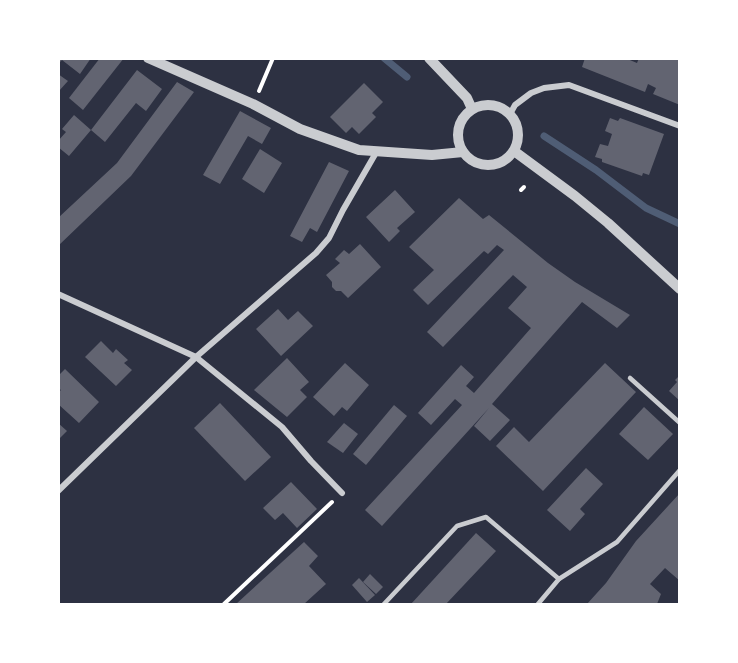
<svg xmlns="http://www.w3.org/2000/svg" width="738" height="663" font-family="'IBM Plex Sans',sans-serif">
<rect width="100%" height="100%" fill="#2d3142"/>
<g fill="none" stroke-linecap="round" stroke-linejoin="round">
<g stroke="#4f5d75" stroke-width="7">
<polyline points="384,58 407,77"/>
<polyline points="544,136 596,170 646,208 680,224"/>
</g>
</g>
<g fill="#626471">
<polygon points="58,58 91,58 80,74 62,60 58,64"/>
<polygon points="100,58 124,58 83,110 69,98"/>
<polygon points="585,58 625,58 637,63 639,58 680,58 680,105 653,94 656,88 648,84 645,92 582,67"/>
<polygon points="137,70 162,89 146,111 136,103 105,142 91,130"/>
<polygon points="58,74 68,81 58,92"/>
<polygon points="177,82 194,92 131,176 58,246 58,218 117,163"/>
<polygon points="364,83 383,102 372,113 376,117 359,134 352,127 346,133 330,117"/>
<polygon points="240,111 271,128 262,144 248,136 220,184 203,175"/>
<polygon points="74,115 91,130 69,156 58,147 58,141 66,132 62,129"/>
<polygon points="610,118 618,121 620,118 664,134 649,175 643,173 642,176 602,162 602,159 595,157 600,144 608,146 612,134 605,131"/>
<polygon points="260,149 282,163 264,193 242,179"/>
<polygon points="329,162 349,171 317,232 310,228 302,242 290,236"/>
<polygon points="395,190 415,212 397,228 400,231 389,242 366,217"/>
<polygon points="459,198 483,219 489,215 548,263 575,282 630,315 617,328 582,302 492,404 510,420 490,441 474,426 489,408 382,526 365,510 462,405 455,399 431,425 418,413 461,365 474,377 466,386 474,393 531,328 508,308 527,287 513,275 443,347 427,332 504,250 497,245 488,254 484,251 428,305 413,290 434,270 409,247"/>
<polygon points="360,244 381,267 348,298 341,291 336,291 332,287 332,282 326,275 340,263 335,259 344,250 349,254"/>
<polygon points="278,309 288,320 298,311 313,326 281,356 256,329"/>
<polygon points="101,341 113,353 116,349 128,360 124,363 132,370 116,386 85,357"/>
<polygon points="287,358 309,382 300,390 307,397 287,417 254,390"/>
<polygon points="345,363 369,385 347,411 342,407 334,416 313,397"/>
<polygon points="605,363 636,392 543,491 496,446 514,427 529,442"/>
<polygon points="65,369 99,402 79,423 58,404 58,393 61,390 58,388 58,376"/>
<polygon points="680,375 680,401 669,391 677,382 675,380"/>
<polygon points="220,403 271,457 245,481 194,428"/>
<polygon points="394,405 407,416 366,465 353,454"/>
<polygon points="644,407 673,434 648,460 619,434"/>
<polygon points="58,423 67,431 58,440"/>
<polygon points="344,423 358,434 343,453 327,442"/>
<polygon points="586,468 603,484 580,509 585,514 570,531 547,510"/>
<polygon points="291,482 317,509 297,528 283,513 275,520 263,508"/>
<polygon points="680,493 680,581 665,568 650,584 661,594 657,604 644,604 643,603 642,604 587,604 606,583 636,541"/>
<polygon points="476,533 496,551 446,604 411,604"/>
<polygon points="304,542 318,556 309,566 326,584 304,604 236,604"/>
<polygon points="370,574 383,587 376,594 363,582"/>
<polygon points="359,578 375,595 367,602 352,585"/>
</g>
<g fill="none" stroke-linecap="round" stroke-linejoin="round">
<g stroke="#fff" stroke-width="4">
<polyline points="259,91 273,58"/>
<polyline points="521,190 524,187"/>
<polyline points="224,604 332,502"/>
</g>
<g stroke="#caccd0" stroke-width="4.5">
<polyline points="630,378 680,423"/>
<polyline points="384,604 457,526 486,517 559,579"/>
<polyline points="538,604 559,579 617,542 680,470"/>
</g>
<g stroke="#caccd0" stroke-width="6">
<polyline points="510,114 515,105 531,93 544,88 569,85 680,126"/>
<polyline points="58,294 196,357 58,491"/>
<polyline points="342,493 311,461 282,427 196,357 316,253 329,238 343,210 377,151"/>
</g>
<g stroke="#caccd0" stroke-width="10">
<polyline points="148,58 253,104 300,129 359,150 432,155 463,152"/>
<polyline points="429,58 467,98 472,109"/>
<circle cx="488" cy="135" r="30"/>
<polyline points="514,151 575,196 608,223 680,289"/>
</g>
</g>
<rect width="738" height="663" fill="none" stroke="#ffffff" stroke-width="120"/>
</svg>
